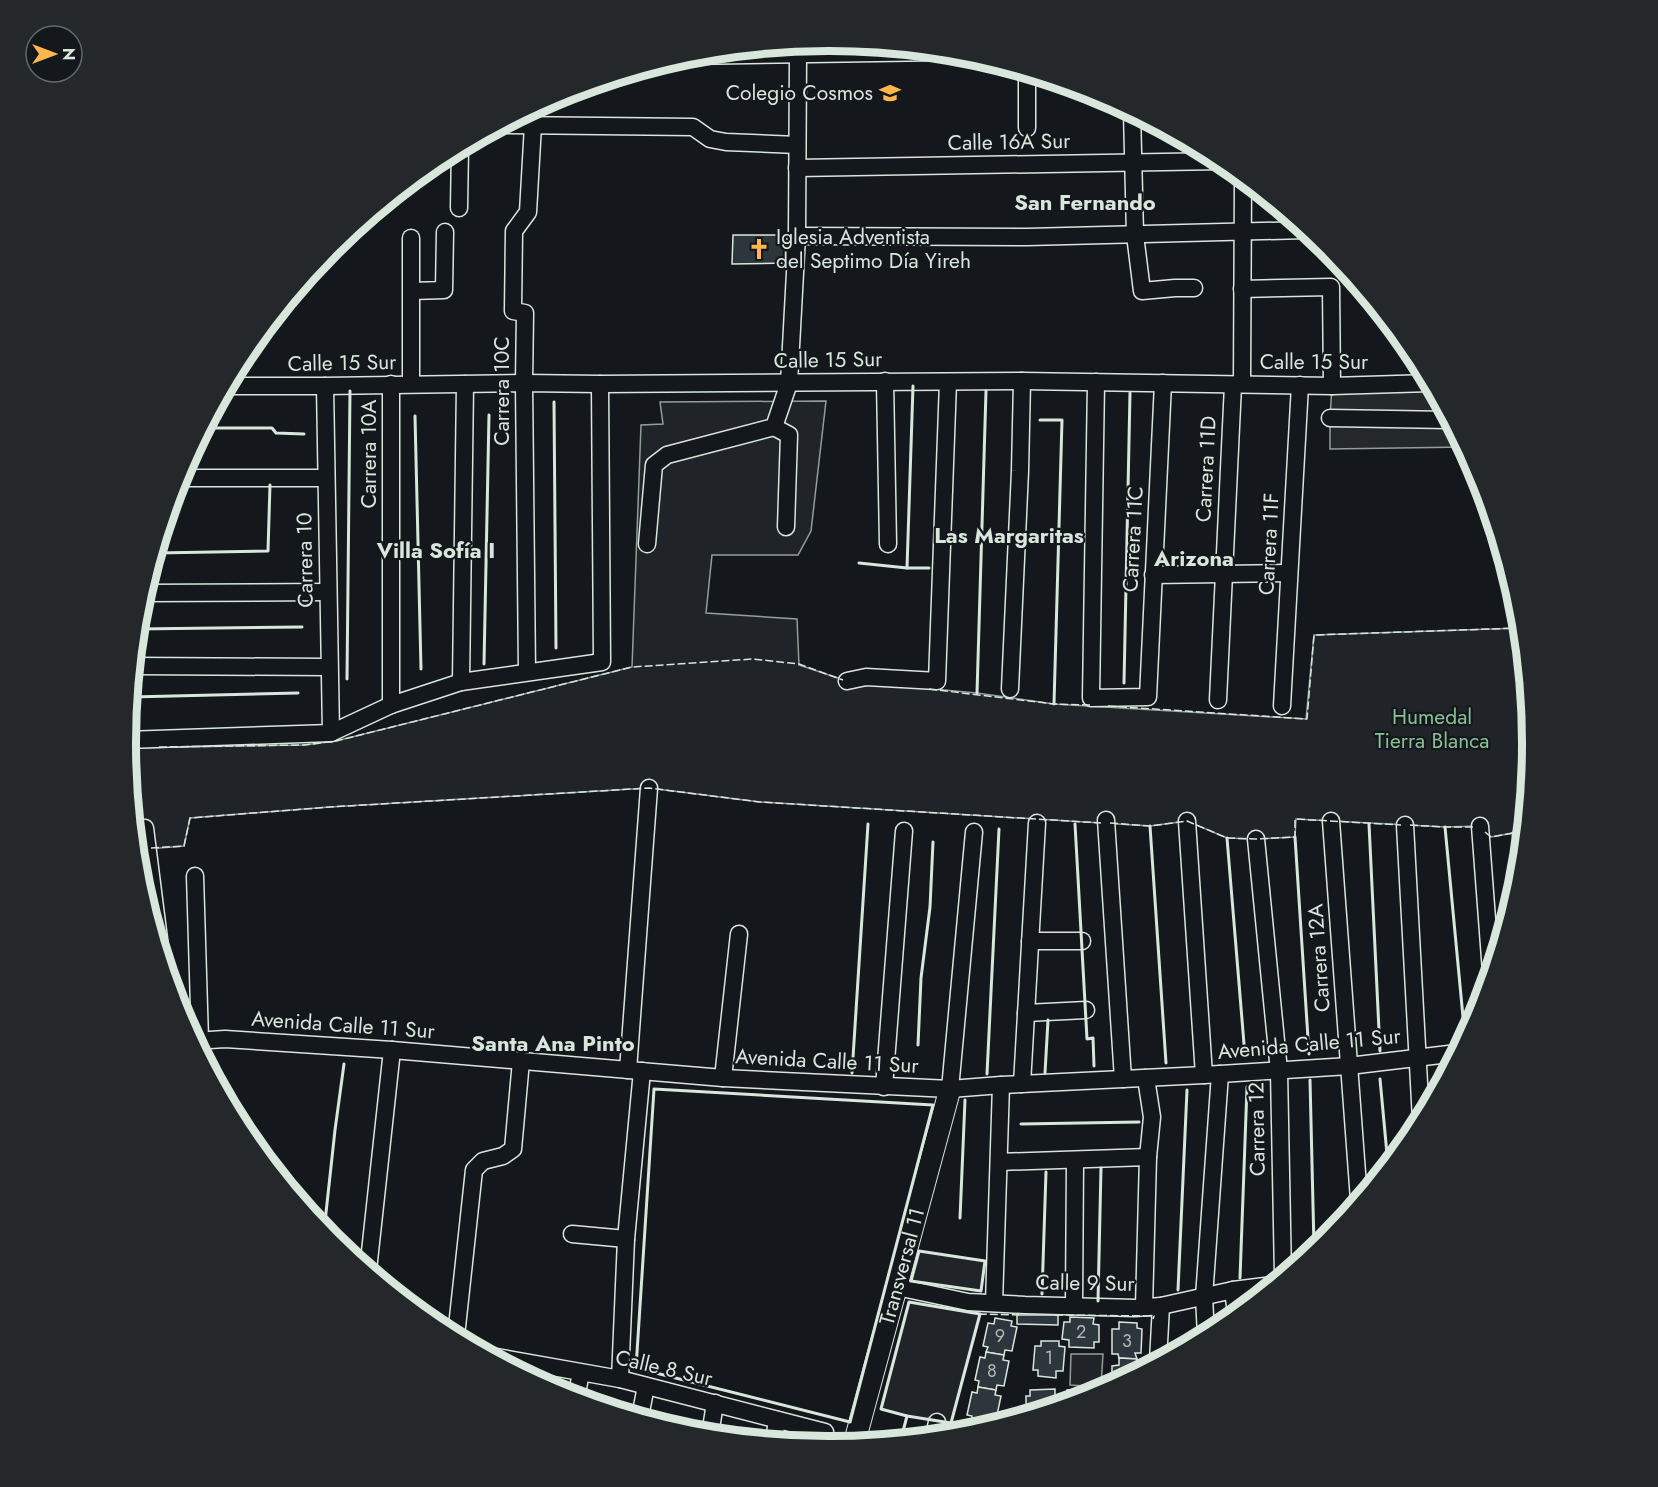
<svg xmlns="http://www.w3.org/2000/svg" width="1658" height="1487" font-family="Jost,sans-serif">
<rect width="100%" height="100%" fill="#14181c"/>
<g fill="#202428" stroke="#939e99" stroke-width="1.5">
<polygon points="826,401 811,531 798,555 712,555 706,613 797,619 799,665 847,681 977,693 1054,704 1306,719 1314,635 1521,628 1532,744 1524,823 1516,824 1513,833 1491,837 1480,826 1445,827 1296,819 1295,837 1256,839 1227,838 1187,821 1150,826 760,802 649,788 330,807 190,818 184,846 148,849 145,828 135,831 126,748 304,745 336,741 632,667 641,425 663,424 660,402"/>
<polygon points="919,1251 985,1261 981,1291 911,1281"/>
<polygon points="909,1302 980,1314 951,1423 907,1416 881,1409"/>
<polygon points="1071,1354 1103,1354 1101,1387 1070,1385"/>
</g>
<polygon fill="#24282b" stroke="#939e99" stroke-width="1.5" points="1430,383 1464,447 1330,449 1330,418 1332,386"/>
<g fill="#2c363c" stroke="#d8e6dc" stroke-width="1.5">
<polygon points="733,235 786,235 786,263 732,264"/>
<polygon points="1017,1315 1058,1315 1058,1325 1017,1324"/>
<polygon points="1070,1317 1094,1318 1093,1324 1099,1325 1099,1342 1094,1342 1094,1348 1069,1347 1069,1340 1062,1339 1064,1322 1070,1322"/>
<polygon points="995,1318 1012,1321 1011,1326 1017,1327 1012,1351 1005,1350 1004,1355 986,1352 988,1347 983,1346 988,1323 994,1324"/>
<polygon points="1119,1322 1137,1323 1137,1328 1142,1329 1141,1353 1135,1353 1137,1359 1119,1358 1118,1354 1112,1354 1112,1329 1119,1329"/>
<polygon points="1041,1341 1059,1341 1059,1346 1065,1347 1063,1371 1056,1371 1056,1378 1038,1376 1038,1370 1033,1370 1035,1346 1041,1346"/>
<polygon points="986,1352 1004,1355 1003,1360 1009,1361 1004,1386 997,1385 996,1390 978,1387 979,1381 975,1380 980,1357 985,1358"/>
<polygon points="1119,1358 1137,1359 1137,1365 1142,1365 1142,1370 1112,1386 1112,1366 1119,1365"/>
<polygon points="978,1387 996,1390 995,1395 1001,1396 996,1420 989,1419 987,1426 971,1422 972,1416 967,1415 972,1392 977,1393"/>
<polygon points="1055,1389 1055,1396 1062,1396 1062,1404 1026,1415 1026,1396 1030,1396 1030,1390"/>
<polygon points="1091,1389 1092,1395 1062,1404 1062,1396 1067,1396 1067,1390"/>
</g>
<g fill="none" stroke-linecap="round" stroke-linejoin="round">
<defs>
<g id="minor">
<polyline points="685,56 942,52"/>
<polyline points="1027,73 1027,128"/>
<polyline points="1132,112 1135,235 1142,291 1175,288 1194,288"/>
<polyline points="508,125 693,127 710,139 726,142 797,145"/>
<polyline points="797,168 1222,161"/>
<polyline points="459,208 460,148"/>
<polyline points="797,236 1027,237 1306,230"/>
<polyline points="1242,289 1331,287 1332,386"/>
<polyline points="412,291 444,290 445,232"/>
<polyline points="885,381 888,544"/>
<polyline points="1096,382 1091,698 1148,697 1163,383"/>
<polyline points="391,384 391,705"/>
<polyline points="411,384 411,238"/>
<polyline points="1242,384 1243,178"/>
<polyline points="227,386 325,386 524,383 600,384 1022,381 1332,386 1430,383"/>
<polyline points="325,386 331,733"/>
<polyline points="1330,418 1449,420"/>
<polyline points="774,427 789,435 786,527"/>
<polyline points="178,478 326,478"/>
<polyline points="647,544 654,465 667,455 774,427 789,383 797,236 798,55"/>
<polyline points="1153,575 1289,573"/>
<polyline points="144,593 328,592"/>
<polyline points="134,666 329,667"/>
<polyline points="527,672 524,383 525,313 513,311 514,231 528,212 533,125"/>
<polyline points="847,681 866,677 937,681 948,382"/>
<polyline points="461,682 465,384"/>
<polyline points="1010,689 1020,471 1022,381"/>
<polyline points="1218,700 1233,385"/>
<polyline points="1282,706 1300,385"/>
<polyline points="126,740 331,733 391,705 461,682 602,662 600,384"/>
<polyline points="1106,820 1123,1079"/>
<polyline points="1187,821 1204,1075"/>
<polyline points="1331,821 1359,1200"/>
<polyline points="1405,825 1421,1120"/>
<polyline points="1480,826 1491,972"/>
<polyline points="145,828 160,947"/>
<polyline points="1256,839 1279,1071 1283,1276"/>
<polyline points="195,876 200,1040"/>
<polyline points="1030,941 1082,941"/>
<polyline points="1026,1013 1086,1010"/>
<polyline points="195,1041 225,1039 392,1050 723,1078 950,1089 1001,1085 1204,1075 1349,1066 1457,1053"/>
<polyline points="628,1070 649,788"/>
<polyline points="723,1078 739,934"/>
<polyline points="1022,1084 1037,823"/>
<polyline points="884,1087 904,831"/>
<polyline points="950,1089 974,832"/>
<polyline points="999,1162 1148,1157"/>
<polyline points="572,1234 626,1239"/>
<polyline points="368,1270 392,1050"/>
<polyline points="897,1287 968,1302 1025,1305 1135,1308 1161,1306 1233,1290 1273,1285"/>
<polyline points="1233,1290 1236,1314"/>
<polyline points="994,1303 1001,1085"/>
<polyline points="1074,1306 1075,1160"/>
<polyline points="1144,1307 1148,1157 1152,1117 1146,1078"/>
<polyline points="457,1327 474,1170 483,1161 503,1156 513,1149 521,1061"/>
<polyline points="1206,1335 1204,1297 1220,1074"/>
<polyline points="491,1356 620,1379 825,1432"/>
<polyline points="1158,1361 1161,1306"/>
<polyline points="620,1379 626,1239 642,1071"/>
<polyline points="576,1398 581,1373"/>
<polyline points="640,1417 646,1386"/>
<polyline points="710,1435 715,1403"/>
<polyline points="934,1436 937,1422"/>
<polyline points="774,1441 777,1420"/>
</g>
<g id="major">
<path id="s1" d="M854 1444 950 1089"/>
</g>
</defs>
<use href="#minor" stroke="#d8e6dc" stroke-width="19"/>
<use href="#major" stroke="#d8e6dc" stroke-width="23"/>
<use href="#minor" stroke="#14181c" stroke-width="16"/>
<use href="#major" stroke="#14181c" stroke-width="21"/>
<g stroke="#d8e6dc" stroke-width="1.5" stroke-dasharray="8 3" stroke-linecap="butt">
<polyline points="929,689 1054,704 1090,705"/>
<polyline points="1108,706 1307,719 1314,635 1521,628"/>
<polyline points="159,747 304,745 336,741 632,667 753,659 799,664 843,680"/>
<polyline points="1110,823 1150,826 1187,821 1227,838 1256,839 1295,837 1295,819 1401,825"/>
<polyline points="1410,825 1445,827 1475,827"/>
<polyline points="1485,832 1491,837 1513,833 1516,824 1524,823"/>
<polyline points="151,848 184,846 190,818 330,807 649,788 760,802 1101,823"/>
<polyline points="1055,1315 1154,1316 1153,1319"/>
<polyline points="982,1428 951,1423 980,1314 1019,1315"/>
</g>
<g stroke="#d8e6dc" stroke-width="3">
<polyline points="554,402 556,648"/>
<polyline points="415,416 421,669"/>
<polyline points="1040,420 1062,420 1054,704"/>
<polyline points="204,428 272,428 276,433 304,434"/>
<polyline points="156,553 268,551 270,485"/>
<polyline points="859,563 907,568 929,568"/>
<polyline points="907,568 913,386"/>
<polyline points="137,629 302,627"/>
<polyline points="484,664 489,415"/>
<polyline points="347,679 350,391"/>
<polyline points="1124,683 1130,393"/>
<polyline points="977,693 986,391"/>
<polyline points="131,697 298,693"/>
<polyline points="1075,824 1087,1039 1093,1038 1094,1066"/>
<polyline points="1369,824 1380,1051"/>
<polyline points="1150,826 1166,1063"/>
<polyline points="1445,827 1465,1038"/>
<polyline points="1513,833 1517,884"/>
<polyline points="1295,837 1309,1054"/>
<polyline points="1227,838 1245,1056"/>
<polyline points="918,1045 921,978 930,907 933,842"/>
<polyline points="852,1073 868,824"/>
<polyline points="1045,1073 1048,1020"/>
<polyline points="987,1074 999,829"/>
<polyline points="1380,1079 1388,1165"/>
<polyline points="1310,1080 1314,1247"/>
<polygon points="654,1089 933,1105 850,1422 636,1368"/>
<polyline points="1021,1124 1139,1122"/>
<polyline points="960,1218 965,1100"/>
<polyline points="324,1231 335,1130 344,1064"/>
<polygon points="919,1251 985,1261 981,1291 911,1281"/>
<polyline points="1240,1278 1247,1087"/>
<polyline points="1178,1290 1187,1090"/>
<polyline points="1042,1294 1046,1172"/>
<polyline points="1098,1301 1101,1168"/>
<polygon points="909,1302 980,1314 951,1423 907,1416 881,1409"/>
<polyline points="901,1439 907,1416"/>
</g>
</g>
<defs>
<symbol id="school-bare" viewBox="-9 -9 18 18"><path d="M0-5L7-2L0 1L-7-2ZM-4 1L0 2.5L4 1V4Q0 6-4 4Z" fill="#ffb74d" stroke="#14181c" stroke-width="2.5" paint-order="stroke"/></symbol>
<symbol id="church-bare" viewBox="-9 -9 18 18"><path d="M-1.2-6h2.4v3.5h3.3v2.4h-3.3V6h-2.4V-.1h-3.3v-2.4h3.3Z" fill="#ffb74d" stroke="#14181c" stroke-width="2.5" paint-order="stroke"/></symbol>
</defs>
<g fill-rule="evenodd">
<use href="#school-bare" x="875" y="78" width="30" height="30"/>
<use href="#church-bare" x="744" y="234" width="30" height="30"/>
</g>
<g text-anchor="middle" stroke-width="4.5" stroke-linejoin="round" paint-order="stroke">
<g font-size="18" fill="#adbab4">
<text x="1081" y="1338">2</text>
<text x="1000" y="1342">9</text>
<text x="1127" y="1347">3</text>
<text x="1049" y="1364">1</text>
<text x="992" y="1377">8</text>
</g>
<g font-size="21" fill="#d8e6dc" stroke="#14181c" text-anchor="end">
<text x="873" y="100">Colegio Cosmos</text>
<text x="776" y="244" text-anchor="start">Iglesia Adventista<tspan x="776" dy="24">del Septimo Día Yireh</tspan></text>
</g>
<g font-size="21" fill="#d8e6dc" stroke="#14181c">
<text transform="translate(1009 142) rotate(-1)" y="7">Calle 16A Sur</text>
<text transform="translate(828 360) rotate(-1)" y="7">Calle 15 Sur</text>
<text x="1314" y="369">Calle 15 Sur</text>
<text transform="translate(342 363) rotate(-1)" y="7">Calle 15 Sur</text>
<text transform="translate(502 391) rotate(-90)" y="7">Carrera 10C</text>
<text transform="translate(369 454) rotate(-90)" y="7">Carrera 10A</text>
<text transform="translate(1206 469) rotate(-87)" y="7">Carrera 11D</text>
<text transform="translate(1133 539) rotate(-87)" y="7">Carrera 11C</text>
<text transform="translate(1269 544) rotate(-87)" y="7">Carrera 11F</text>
<text transform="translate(305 560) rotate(-91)" y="7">Carrera 10</text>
<text transform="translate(1319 958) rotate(-94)" y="7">Carrera 12A</text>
<text transform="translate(343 1025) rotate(4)" y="7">Avenida Calle 11 Sur</text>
<text transform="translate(1309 1044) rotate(-5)" y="7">Avenida Calle 11 Sur</text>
<text transform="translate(827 1061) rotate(3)" y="7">Avenida Calle 11 Sur</text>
<text transform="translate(1257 1129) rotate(-91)" y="7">Carrera 12</text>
<text dy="7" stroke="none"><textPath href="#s1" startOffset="184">Transversal 11</textPath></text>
<text transform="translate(1085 1283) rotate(1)" y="7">Calle 9 Sur</text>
<text transform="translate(664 1368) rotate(13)" y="7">Calle 8 Sur</text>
</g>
<g font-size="21" fill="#8ac095" stroke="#14181c">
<text x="1432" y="724">Humedal<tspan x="1432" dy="24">Tierra Blanca</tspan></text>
</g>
<g font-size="22" font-weight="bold" fill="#d8e6dc" stroke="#14181c">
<text x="1085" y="210">San Fernando</text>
<text x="1009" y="543">Las Margaritas</text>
<text x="436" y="558">Villa Sofía I</text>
<text x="1194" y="566">Arizona</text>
<text x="553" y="1051">Santa Ana Pinto</text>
</g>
</g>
<path d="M0 0H1658V1487H0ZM828 51H830A692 692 0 0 1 1522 743V744A692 692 0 0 1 830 1436H828A692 692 0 0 1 136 744V743A692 692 0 0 1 828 51Z" fill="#24282b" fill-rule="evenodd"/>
<path fill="none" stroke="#d8e6dc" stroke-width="8" d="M828 51H830A692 692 0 0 1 1522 743V744A692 692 0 0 1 830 1436H828A692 692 0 0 1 136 744V743A692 692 0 0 1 828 51Z"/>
<g transform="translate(54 54) rotate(90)"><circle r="28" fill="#14181c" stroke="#626a69" stroke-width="1.5"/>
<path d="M0-4.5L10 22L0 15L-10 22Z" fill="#ffb74d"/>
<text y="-9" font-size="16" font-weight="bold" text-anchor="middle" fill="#d8e6dc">N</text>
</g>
</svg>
